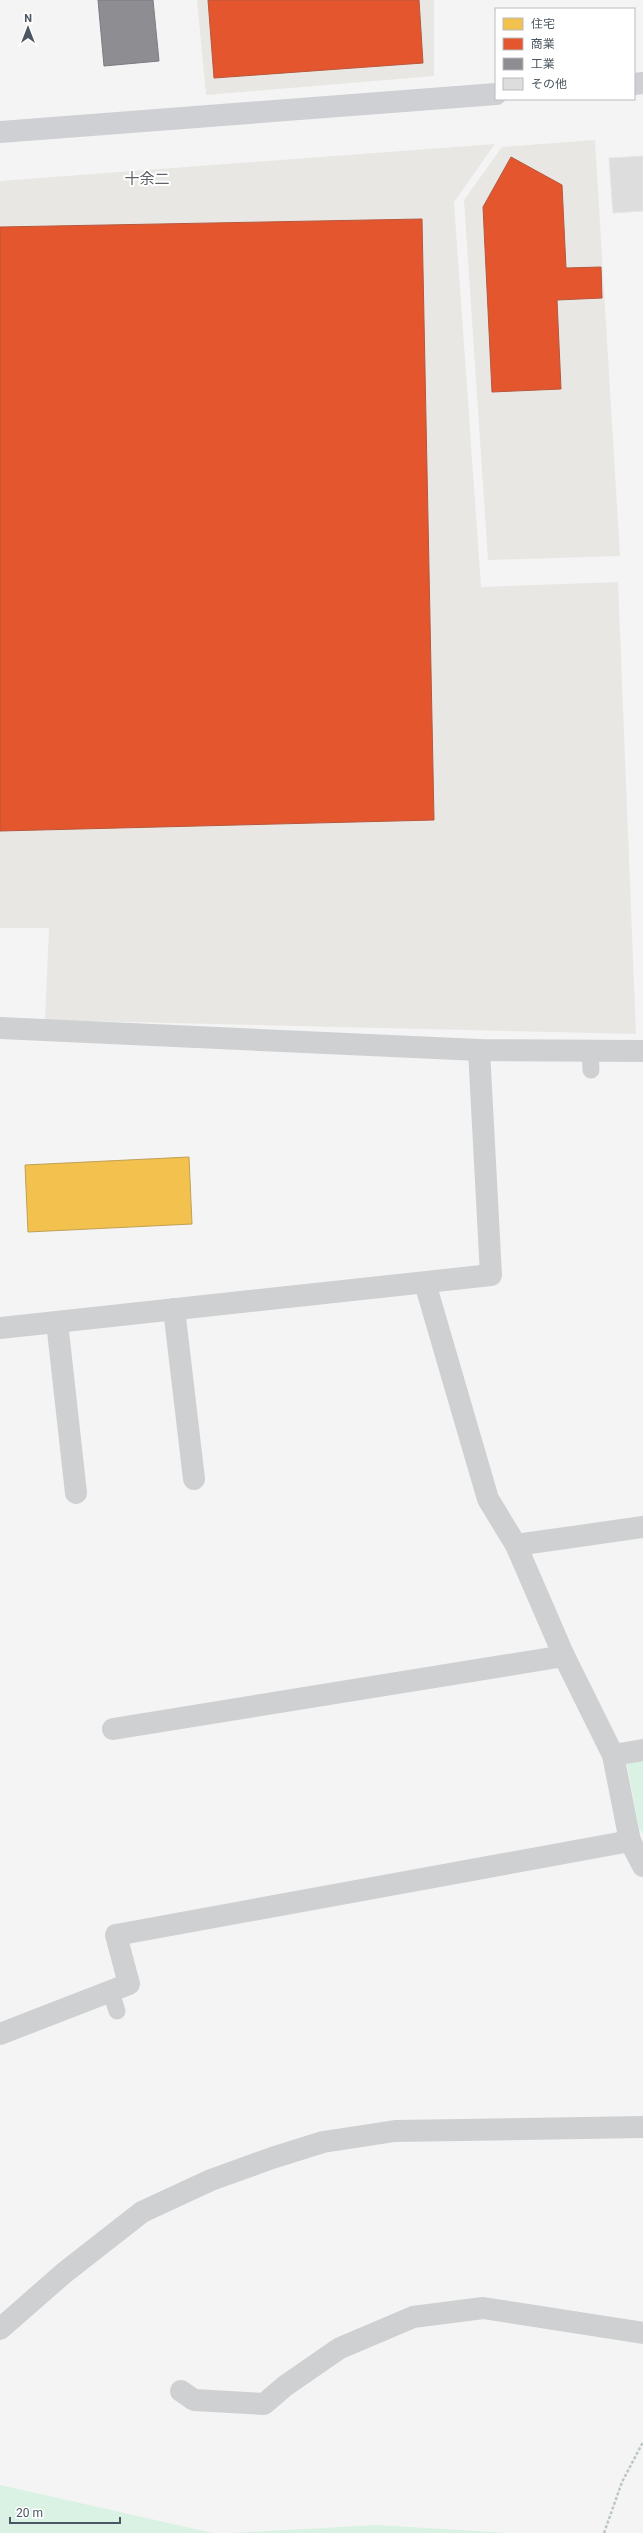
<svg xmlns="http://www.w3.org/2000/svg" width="643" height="2533" font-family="Roboto,'Noto Sans JP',sans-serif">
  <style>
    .commercial { fill: #e8e7e3 }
    .green { fill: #d9f2e3 }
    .homes { fill: #f2c14e; stroke: #c0a154 }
    .shops { fill: #e4572e; stroke: #b6573d }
    .industry { fill: #8d8d92; stroke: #797c83 }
    .building { fill: #ddddde; stroke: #e5e6e7 }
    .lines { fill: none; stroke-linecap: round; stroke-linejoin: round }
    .path { stroke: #bcc7c4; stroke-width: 2.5; stroke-dasharray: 3 2; stroke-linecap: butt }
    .lane { stroke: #ced0d2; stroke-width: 17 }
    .street { stroke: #ced0d2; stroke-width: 22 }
    .secondary { stroke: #ced0d4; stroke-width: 22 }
    .labels { text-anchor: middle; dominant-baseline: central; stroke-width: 4; stroke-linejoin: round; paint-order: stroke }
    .neighbourhood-label { font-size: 15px; fill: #5f6368; stroke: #fff }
  </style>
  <rect width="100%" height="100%" fill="#f4f4f4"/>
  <!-- commercial -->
  <g class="commercial">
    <polygon points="197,0 434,0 434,76 206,95"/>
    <polygon points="595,140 620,556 488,560 464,200 502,147"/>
    <polygon points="495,144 454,202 481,587 618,582 636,1034 45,1020 49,928 0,928 0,181"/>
  </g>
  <!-- green -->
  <g class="green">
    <polygon points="643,1761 643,1834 639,1828 627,1764"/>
    <polygon points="0,2485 213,2533 0,2533"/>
    <polygon points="376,2525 511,2533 230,2533"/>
  </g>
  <!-- homes -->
  <polygon class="homes" points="189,1157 192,1224 28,1232 25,1165"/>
  <!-- shops -->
  <g class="shops">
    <polygon points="208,0 419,0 423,63 214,78"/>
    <polygon points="511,157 562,185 566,268 601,267 602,298 557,300 561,389 492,392 483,207"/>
    <polygon points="422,219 434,820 0,831 0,227"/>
  </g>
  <!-- industry -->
  <polygon class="industry" points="98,0 153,0 159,61 104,66"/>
  <!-- building -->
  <polygon class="building" points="643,156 643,211 613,213 609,158"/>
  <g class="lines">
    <!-- path -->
    <polyline class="path" points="604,2533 622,2482 643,2442"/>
    <!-- lane -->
    <g class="lane">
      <polyline points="590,1051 591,1070"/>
      <polyline points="111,1992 117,2011"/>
    </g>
    <!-- street -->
    <g class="street">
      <polyline points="0,1028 479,1050 643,1051"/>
      <polyline points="425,1283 488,1499 516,1545 564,1656 613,1755 630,1841 643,1866"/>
      <polyline points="174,1309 194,1479"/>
      <polyline points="57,1322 76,1493"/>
      <polyline points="0,1328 491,1275 479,1050"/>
      <polyline points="516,1545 643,1527"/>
      <polyline points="113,1729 564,1656"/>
      <polyline points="613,1755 643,1750"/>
      <polyline points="0,2034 129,1984 116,1935 630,1841"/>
      <polyline points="0,2329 64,2273 142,2212 211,2180 272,2158 323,2142 395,2131 643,2127"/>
      <polyline points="181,2391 194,2400 264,2404 285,2386 340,2348 413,2317 483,2308 643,2333"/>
    </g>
    <!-- secondary -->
    <g class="secondary">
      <polyline points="634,84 643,83"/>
      <polyline points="0,132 496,94"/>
    </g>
  </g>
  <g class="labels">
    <!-- neighbourhood labels -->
    <g class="neighbourhood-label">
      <text x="147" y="179">十余二</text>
    </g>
  </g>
  <!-- legend -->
  <rect x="495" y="8" width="140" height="92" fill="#ffffff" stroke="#b7bbc0"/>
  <rect x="503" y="18" width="20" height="12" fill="#f2c14e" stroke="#b7bbc0"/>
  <text x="531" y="28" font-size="12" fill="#4a5661">住宅</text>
  <rect x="503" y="38" width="20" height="12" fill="#e4572e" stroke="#b7bbc0"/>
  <text x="531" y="48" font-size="12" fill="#4a5661">商業</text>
  <rect x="503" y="58" width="20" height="12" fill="#8d8d92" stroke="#b7bbc0"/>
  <text x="531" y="68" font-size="12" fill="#4a5661">工業</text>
  <rect x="503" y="78" width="20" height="12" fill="#ddddde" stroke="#b7bbc0"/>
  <text x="531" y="88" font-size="12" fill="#4a5661">その他</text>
  <!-- north arrow -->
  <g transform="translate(28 28)" stroke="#ffffff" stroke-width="3" paint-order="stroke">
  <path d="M0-3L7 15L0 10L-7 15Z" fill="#4a5661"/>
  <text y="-6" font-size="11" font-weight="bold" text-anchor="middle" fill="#4a5661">N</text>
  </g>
  <!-- scale -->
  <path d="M10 2517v6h110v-6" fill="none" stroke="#4a5661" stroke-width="2"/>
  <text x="16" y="2517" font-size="12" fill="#4a5661" stroke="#ffffff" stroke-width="3" paint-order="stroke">20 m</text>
</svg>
